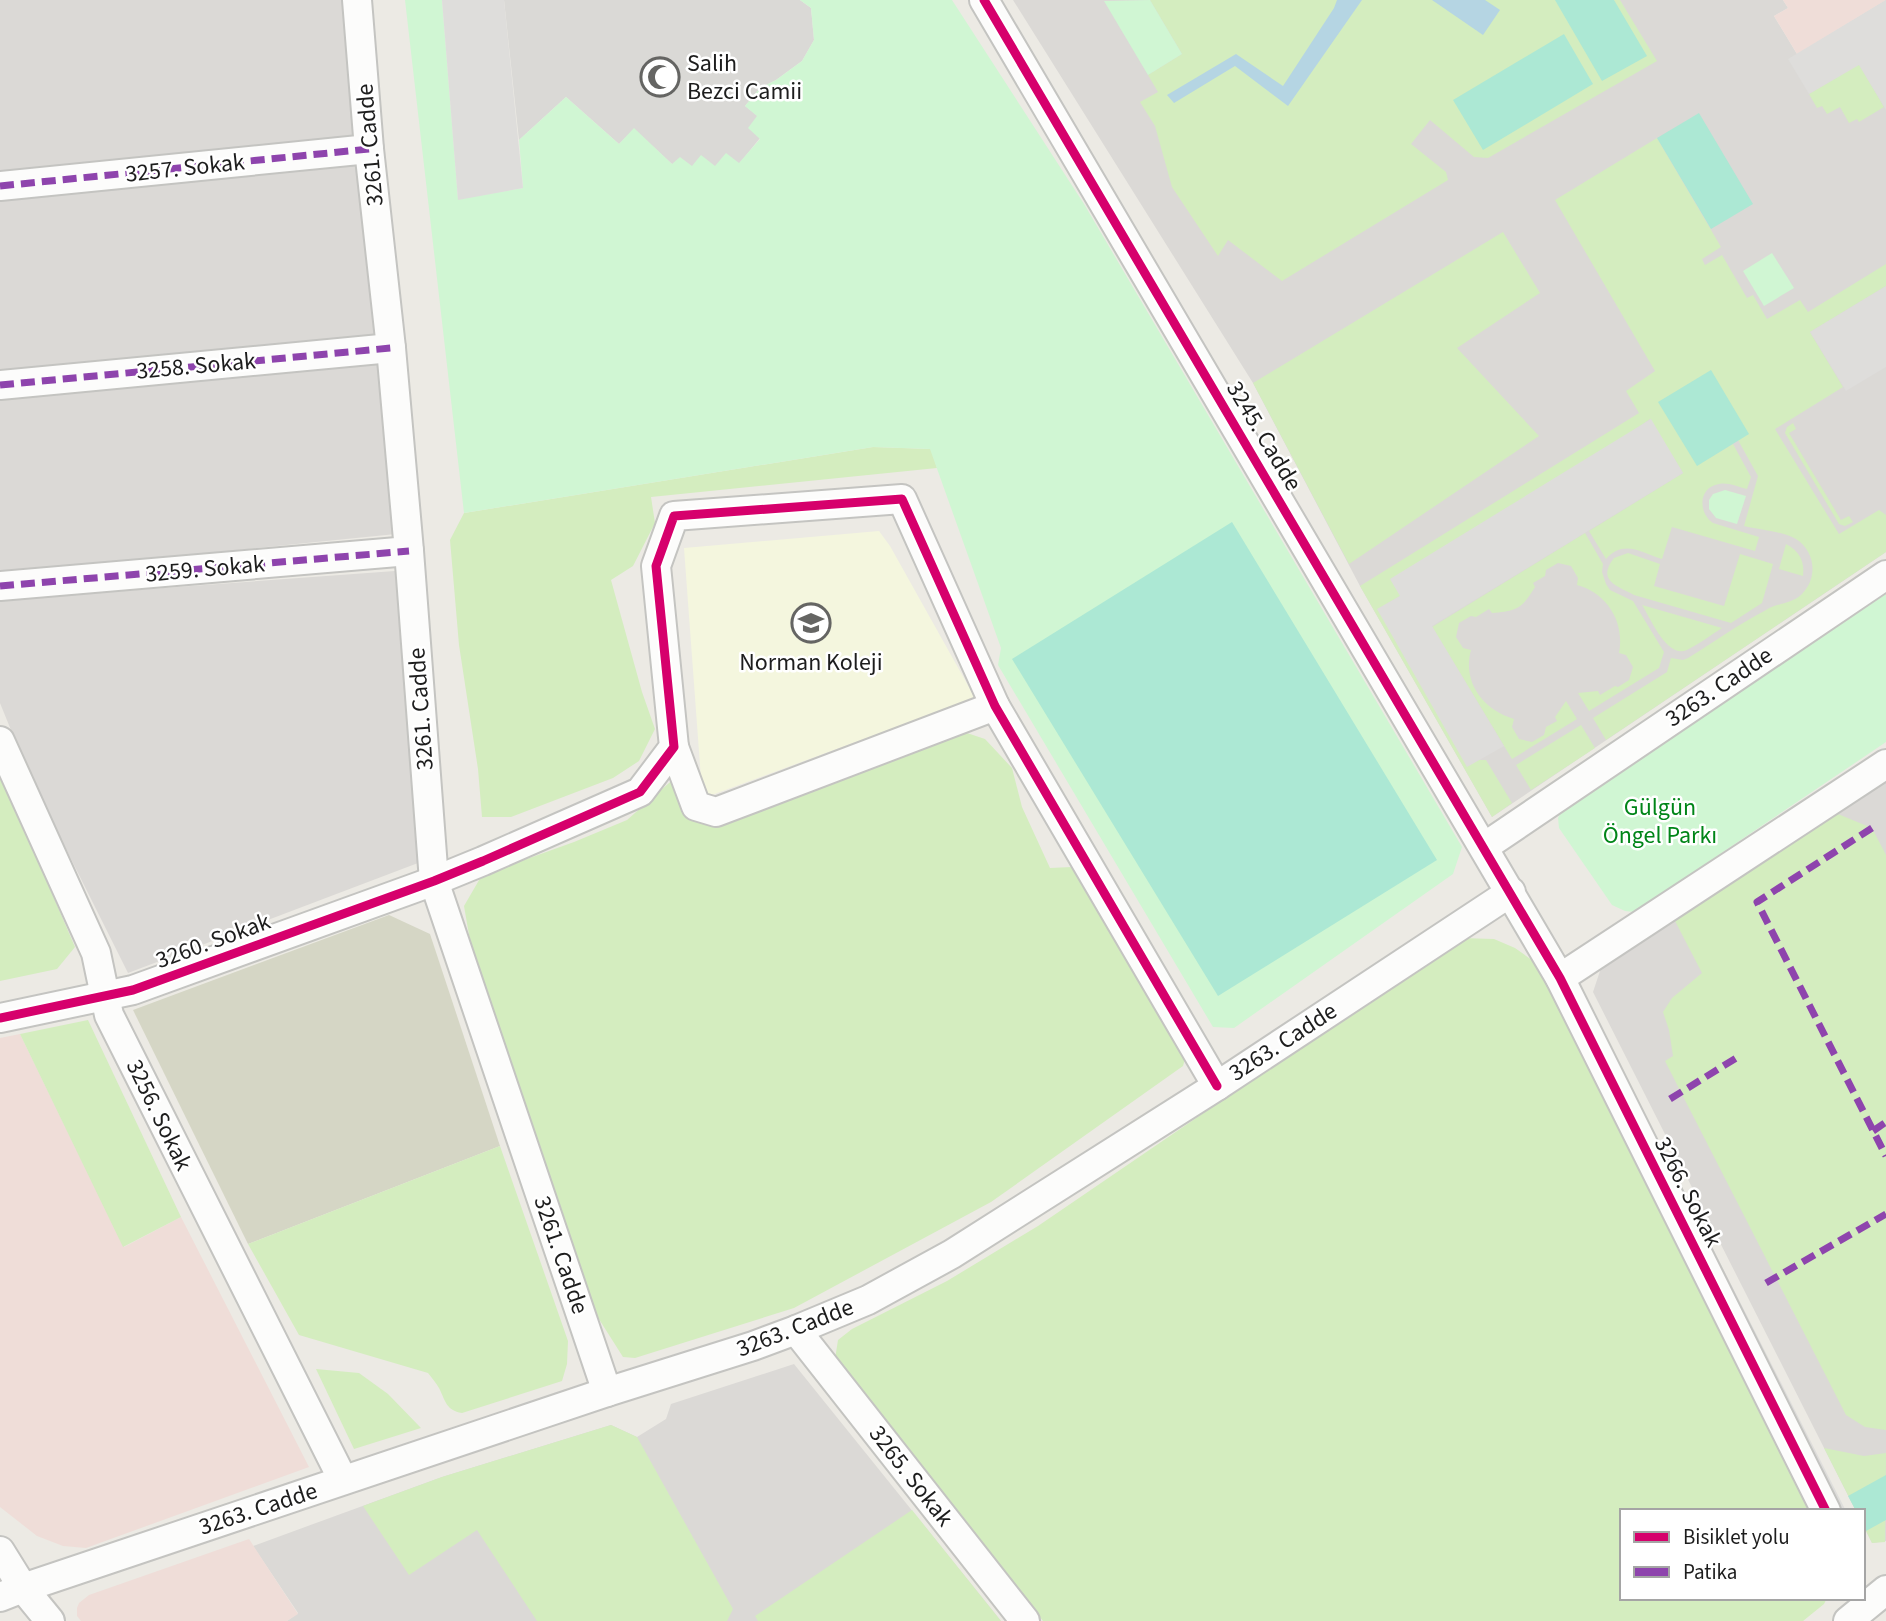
<svg xmlns="http://www.w3.org/2000/svg" width="1886" height="1621" font-family="'Source Sans 3',sans-serif">
  <style>
    .residential { fill: #dbd9d6 }
    .commercial { fill: #efddd8 }
    .education { fill: #f4f6de }
    .religious { fill: #dad9d6 }
    .construction { fill: #d5d6c5 }
    .grass { fill: #d4edbf }
    .park { fill: #d0f6d3 }
    .pitch { fill: #ace8d4 }
    .parking { fill: #dedddb }
    .water { fill: #b5d5e3 }
    .lines { fill: none; stroke-linecap: round; stroke-linejoin: round }
    .minor-casing { stroke: #c4c4c1; stroke-width: 32 }
    .minor { stroke: #fcfcfb; stroke-width: 28 }
    .quiet { stroke: #8e44ad; stroke-width: 7; stroke-dasharray: 14 7; stroke-linecap: butt }
    .cycleway-casing { stroke: #fff; stroke-width: 13 }
    .cycleway { stroke: #d6006c; stroke-width: 9 }
    .labels { text-anchor: middle; dominant-baseline: central; stroke-width: 5; stroke-linejoin: round; paint-order: stroke }
    .poi-label { font-size: 24px; fill: #1d1d1d; stroke: #fff; text-anchor: start }
    .street-label { font-size: 24px; fill: #1d1d1d; stroke: #fff }
    .park-label { font-size: 24px; fill: #008518; stroke: #fff }
  </style>
  <rect width="100%" height="100%" fill="#eceae4"/>
  <!-- residential -->
  <g class="residential">
    <polygon points="0,0 347,0 396,534 0,574"/>
    <polygon points="1013,0 1783,0 1788,8 1774,16 1797,54 1886,0 1886,552 1492,817 1360,586 1253,383"/>
    <polygon points="395,571 418,863 128,973 30,777 0,703 0,600"/>
    <polygon points="1886,776 1886,1541 1872,1543 1863,1525 1863,1511 1856,1511 1593,992 1601,968"/>
    <polygon points="794,1364 1001,1621 287,1621 298,1613 253,1546 442,1477 611,1425 637,1437 666,1419 671,1404"/>
  </g>
  <!-- commercial -->
  <g class="commercial">
    <polygon points="1783,0 1886,0 1797,54 1774,16 1788,8"/>
    <polygon points="20,1034 124,1247 181,1217 309,1467 86,1548 63,1546 37,1536 0,1507 0,1038"/>
    <polygon points="249,1539 298,1614 287,1621 81,1621 77,1616 77,1608 79,1603 89,1595"/>
  </g>
  <!-- education -->
  <polygon class="education" points="879,531 890,546 975,698 709,796 702,792 684,548"/>
  <!-- religious -->
  <polygon class="religious" points="504,0 800,0 811,8 814,40 802,61 776,80 760,88 745,106 758,116 760,138 739,164 715,167 692,167 672,164 634,129 619,144 566,97 519,140"/>
  <!-- construction -->
  <polygon class="construction" points="389,915 430,934 500,1146 248,1244 133,1010"/>
  <!-- grass -->
  <g class="grass">
    <polygon points="1150,0 1620,0 1657,61 1488,158 1474,157 1430,120 1411,144 1446,172 1448,180 1282,281 1228,240 1218,256 1172,187 1155,126 1140,102 1158,92 1148,75 1182,54"/>
    <polygon points="1859,64 1884,107 1859,122 1857,119 1849,123 1840,107 1827,114 1822,106 1817,108 1809,94"/>
    <path d="M1657,138L1721,247L1702,259L1705,265L1722,255L1747,298L1753,295L1767,319L1800,300L1808,312L1886,264V286L1810,332L1843,387L1775,429L1839,534L1879,510L1886,515V552L1606,740L1593,718L1667,672L1671,658L1683,660L1688,658C1714,642 1739,624 1766,610C1777,603 1791,604 1801,595C1818,579 1816,552 1796,539C1783,531 1759,530 1744,526L1758,476L1738,440L1749,433L1697,465L1733,444L1751,477L1747,489C1738,487 1728,482 1719,484C1698,487 1698,513 1713,523L1759,537L1755,551L1672,527L1662,559C1641,553 1624,539 1606,559L1589,531L1683,473L1650,419L1400,596L1378,609L1479,760H1486L1512,803L1492,817L1360,586L1639,413L1626,391L1655,371L1555,200Z"/>
    <polygon points="1503,232 1540,293 1457,348 1539,436 1349,564 1253,383"/>
    <polygon points="1793,423 1796,429 1789,433 1841,520 1849,516 1853,522 1845,526 1839,524 1785,433 1787,427"/>
    <polygon points="873,447 931,449 937,468 651,497 655,523 633,566 611,580 642,692 655,729 639,761 613,778 511,817 482,817 478,769 459,645 450,540 464,513"/>
    <path d="M1585,533L1603,564L1602,572L1606,584L1610,590L1633,601L1664,652L1659,668L1589,711L1578,693L1598,691L1600,695L1615,686L1618,687L1629,680L1633,667L1626,655L1619,653C1625,622 1607,593 1577,585L1578,578L1571,566L1558,563L1546,570L1545,576L1533,583L1535,587C1522,608 1518,611 1492,613L1489,609L1476,617L1471,616L1459,623L1456,637L1463,648L1471,650C1462,682 1483,710 1514,719L1512,727L1519,739L1532,742L1544,735L1546,727L1557,721L1555,717L1566,701L1577,719L1512,759L1432,627Z"/>
    <path d="M1786,544C1799,551 1805,561 1803,576L1779,569Z"/>
    <path d="M1628,553L1660,564L1654,586L1724,606L1740,554L1773,564L1762,603L1731,623L1634,595C1618,586 1596,581 1614,558Z"/>
    <path d="M1642,605L1722,628C1711,635 1699,644 1687,650C1667,659 1651,619 1642,605Z"/>
    <polygon points="1581,725 1595,748 1531,790 1516,765"/>
    <polygon points="955,729 985,739 1012,768 1022,807 1050,868 1072,867 1187,1052 1183,1066 991,1202 794,1308 635,1358 623,1357 597,1316 477,981 464,906 482,875 574,842 627,820 677,776 684,810"/>
    <polygon points="0,772 75,947 57,969 0,981"/>
    <polygon points="1833,812 1872,828 1886,855 1886,1430 1865,1427 1846,1415 1665,1061 1673,1056 1669,1030 1663,1012 1672,998 1702,973 1674,919"/>
    <polygon points="1460,938 1494,939 1515,948 1536,963 1561,1005 1677,1244 1814,1511 1622,1511 1622,1598 1827,1598 1824,1604 1803,1621 1043,1621 835,1359 838,1340 852,1329 947,1281 1038,1226"/>
    <polygon points="88,1020 181,1217 123,1247 20,1034"/>
    <path d="M500,1146L568,1341L567,1364L562,1381L462,1413C446,1410 446,1402 439,1388C436,1383 432,1378 428,1373L299,1335L248,1244Z"/>
    <polygon points="316,1369 359,1373 388,1394 421,1428 354,1449"/>
    <polygon points="611,1425 637,1437 733,1609 727,1621 537,1621 477,1530 409,1575 363,1506 442,1477"/>
    <polygon points="1824,1448 1864,1456 1886,1453 1885,1542 1872,1543 1863,1525 1863,1511 1856,1511"/>
    <polygon points="912,1510 1001,1621 758,1621 755,1616"/>
  </g>
  <!-- park -->
  <g class="park">
    <polygon points="405,0 442,0 458,199 523,188 519,140 566,97 619,144 634,128 672,164 680,157 692,166 701,155 715,166 726,153 739,163 760,139 748,128 757,116 745,106 760,88 776,80 802,61 814,40 811,8 800,0 952,0 1084,204 1462,847 1453,874 1234,1028 1213,1027 998,665 1001,648 930,449 873,447 464,513"/>
    <polygon points="1150,0 1182,54 1148,75 1104,1"/>
    <polygon points="1772,253 1794,288 1764,306 1743,271"/>
    <polygon points="1725,490 1746,496 1737,524 1716,518 1709,509 1709,500 1713,494"/>
    <polygon points="1886,594 1886,742 1634,912 1625,911 1612,905 1559,828 1558,818 1561,812"/>
  </g>
  <!-- pitch -->
  <g class="pitch">
    <polygon points="1555,0 1614,0 1647,56 1602,81"/>
    <polygon points="1564,34 1593,84 1483,150 1453,100"/>
    <polygon points="1699,113 1753,204 1711,229 1657,138"/>
    <polygon points="1711,370 1749,434 1697,466 1658,402"/>
    <polygon points="1232,522 1437,860 1218,996 1012,659"/>
    <polygon points="1886,1475 1886,1520 1866,1531 1863,1525 1863,1511 1856,1511 1848,1496"/>
  </g>
  <!-- parking -->
  <g class="parking">
    <polygon points="442,0 504,0 523,188 458,200"/>
    <polygon points="1886,0 1886,110 1859,65 1809,94 1788,59"/>
    <polygon points="1886,286 1886,367 1846,391 1810,332"/>
    <polygon points="1651,419 1683,473 1432,626 1504,746 1467,767 1377,609 1400,596 1390,579"/>
    <polygon points="1584,994 1846,1511 1836,1511 1576,999"/>
  </g>
  <!-- water -->
  <g class="water">
    <polygon points="1337,0 1362,0 1288,106 1235,66 1174,103 1167,95 1236,54 1283,86 1334,8"/>
    <polygon points="1432,0 1485,0 1500,10 1483,35"/>
  </g>
  <g class="lines">
    <!-- minor casing -->
    <g class="minor-casing">
      <g id="minor">
        <polyline points="357,0 369,149 391,348 409,551 434,881 607,1392"/>
        <polyline points="984,0 1560,978 1826,1511"/>
        <polyline points="0,186 369,149"/>
        <polyline points="0,385 391,348"/>
        <polyline points="0,586 409,551"/>
        <polyline points="0,741 96,953 109,1015 343,1480"/>
        <polyline points="674,747 696,806 716,812 995,706"/>
        <polyline points="1484,847 1886,575"/>
        <polyline points="1560,978 1886,764"/>
        <polyline points="0,1018 133,990 434,881 483,861 640,792 674,747 656,566 674,516 902,499 995,706 1217,1086"/>
        <polyline points="796,1330 1025,1621"/>
        <polyline points="0,1551 23,1588 50,1621"/>
        <polyline points="0,1597 23,1588 607,1392 753,1346 796,1330 868,1300 952,1254 1217,1086 1511,892"/>
        <polyline points="1848,1621 1886,1590"/>
      </g>
    </g>
    <!-- minor -->
    <use href="#minor" class="minor"/>
    <!-- quiet -->
    <g class="quiet">
      <polyline points="0,186 369,149"/>
      <polyline points="0,385 391,348"/>
      <polyline points="0,586 409,551"/>
      <polyline points="1872,828 1757,902 1886,1156"/>
      <polyline points="1670,1099 1741,1055"/>
      <polyline points="1873,1131 1886,1122"/>
      <polyline points="1766,1283 1886,1214"/>
    </g>
    <!-- cycleway casing -->
    <g class="cycleway-casing">
      <g id="cycleway">
        <polyline points="984,0 1560,978 1826,1511"/>
        <polyline points="0,1018 133,990 434,881 483,861 640,792 674,747 656,566 674,516 902,499 995,706 1217,1086"/>
      </g>
    </g>
    <!-- cycleway -->
    <use href="#cycleway" class="cycleway"/>
  </g>
  <!-- icons -->
  <defs>
    <g id="mosque-ring" transform="scale(2.0125)"><circle r="9.5" fill="#fff" stroke="#656563" stroke-width="1.5"/><path d="M3.5-4.9A6 6 0 1 0 3.5 4.9A5 5 0 1 1 3.5-4.9Z" fill="#656563"/></g>
    <g id="school-ring" transform="scale(2.0125)"><circle r="9.5" fill="#fff" stroke="#656563" stroke-width="1.5"/><path d="M0-5L7-2L0 1L-7-2ZM-4 1L0 2.5L4 1V4Q0 6-4 4Z" fill="#656563"/></g>
  </defs>
  <g fill-rule="evenodd">
    <use href="#mosque-ring" x="660" y="77"/>
    <use href="#school-ring" x="811" y="623"/>
  </g>
  <g class="labels">
    <!-- poi labels -->
    <g class="poi-label">
      <text x="687" y="63">Salih<tspan x="687" dy="28">Bezci Camii</tspan></text>
      <text x="811" y="662" text-anchor="middle">Norman Koleji</text>
    </g>
    <!-- street labels -->
    <g class="street-label">
      <text transform="translate(370 145) rotate(-95)">3261. Cadde</text>
      <text transform="translate(185 168) rotate(-6)">3257. Sokak</text>
      <text transform="translate(196 366) rotate(-5)">3258. Sokak</text>
      <text transform="translate(1264 436) rotate(59)">3245. Cadde</text>
      <text transform="translate(205 569) rotate(-5)">3259. Sokak</text>
      <text transform="translate(1719 687) rotate(-34)">3263. Cadde</text>
      <text transform="translate(421 709) rotate(-94)">3261. Cadde</text>
      <text transform="translate(213 941) rotate(-20)">3260. Sokak</text>
      <text transform="translate(1283 1042) rotate(-33)">3263. Cadde</text>
      <text transform="translate(159 1115) rotate(64)">3256. Sokak</text>
      <text transform="translate(1688 1192) rotate(63)">3266. Sokak</text>
      <text transform="translate(561 1255) rotate(71)">3261. Cadde</text>
      <text transform="translate(795 1328) rotate(-21)">3263. Cadde</text>
      <text transform="translate(911 1476) rotate(52)">3265. Sokak</text>
      <text transform="translate(258 1509) rotate(-18)">3263. Cadde</text>
    </g>
    <!-- park labels -->
    <g class="park-label">
      <text x="1660" y="807">Gülgün<tspan x="1660" dy="28">Öngel Parkı</tspan></text>
    </g>
  </g>
  <!-- legend -->
  <rect x="1620" y="1509" width="245" height="91" fill="#ffffff" stroke="#a5a5a5" stroke-width="2"/>
  <rect x="1634" y="1532" width="35" height="10" fill="#d6006c" stroke="#a5a5a5" stroke-width="2"/>
  <text x="1683" y="1544" font-size="21" fill="#1d1d1d">Bisiklet yolu</text>
  <rect x="1634" y="1567" width="35" height="10" fill="#8e44ad" stroke="#a5a5a5" stroke-width="2"/>
  <text x="1683" y="1579" font-size="21" fill="#1d1d1d">Patika</text>
</svg>
